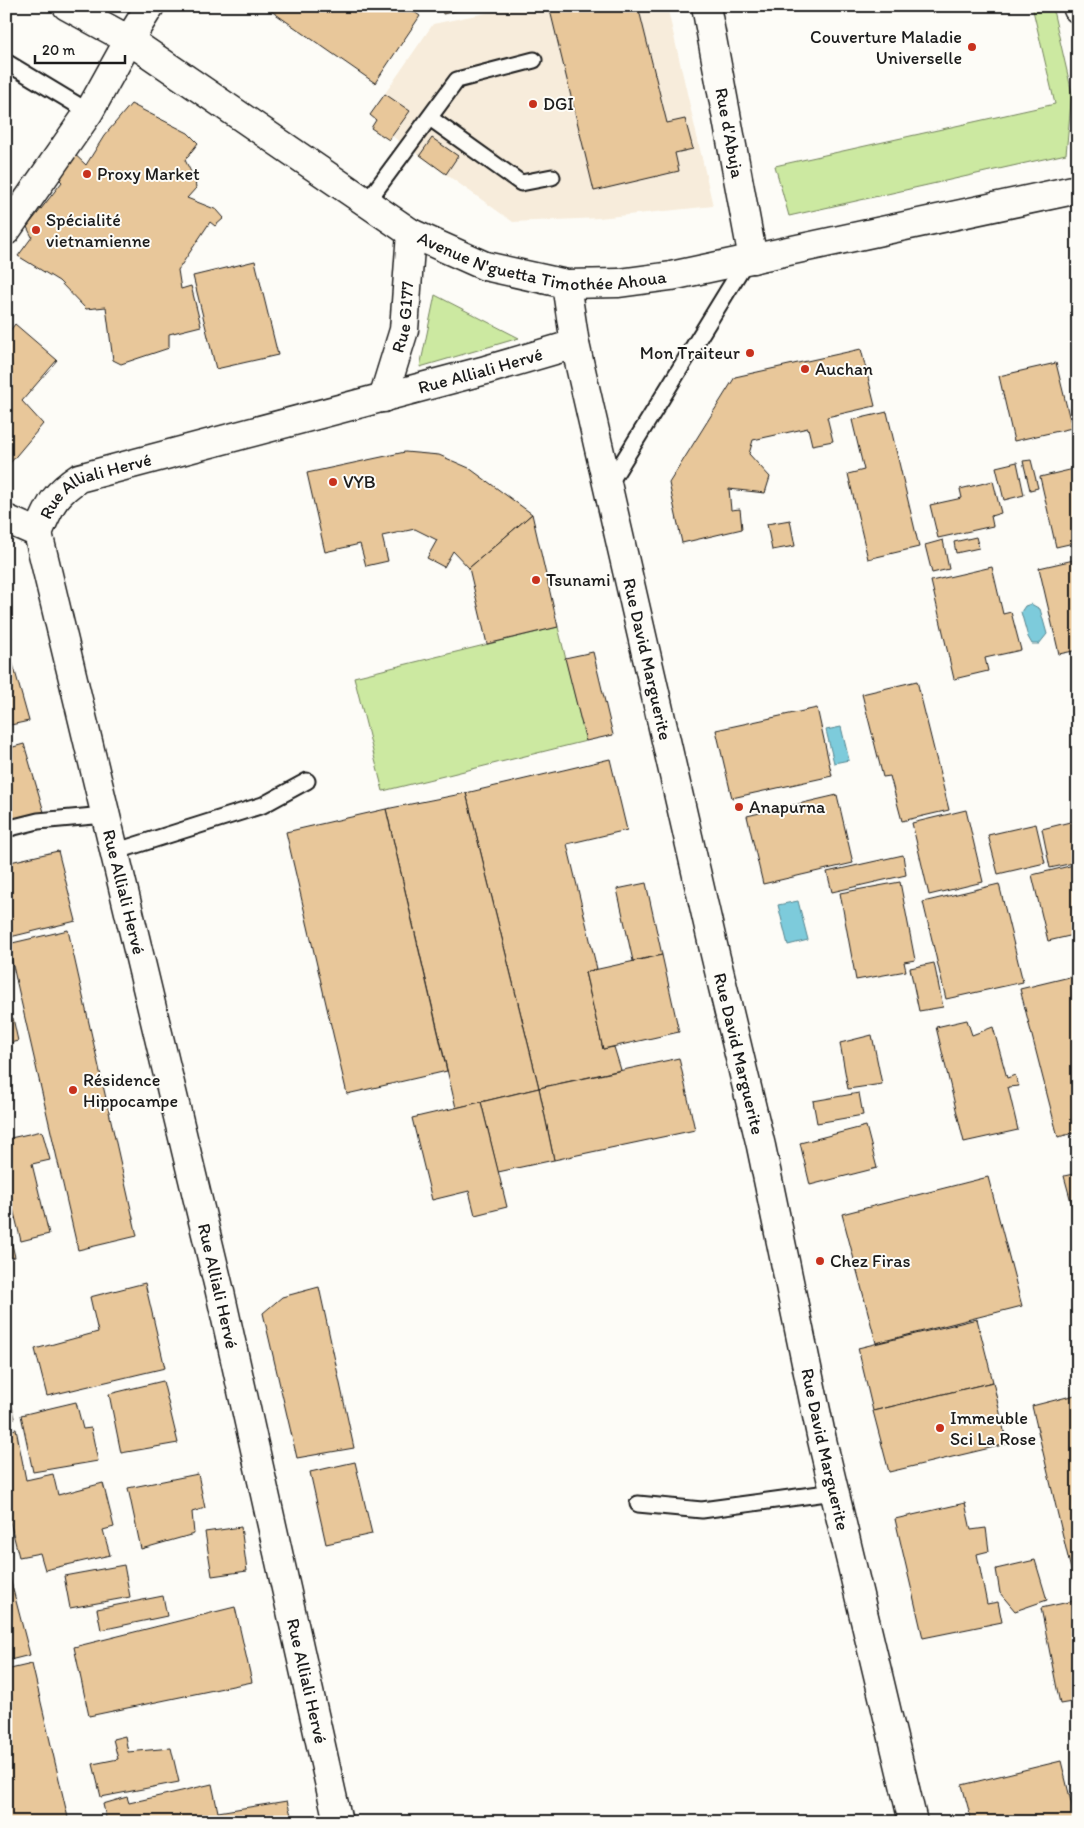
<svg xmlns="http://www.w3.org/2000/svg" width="1084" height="1828" font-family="Itim,sans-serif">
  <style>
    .built { fill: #f7ecdb }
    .green { fill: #cce9a1; stroke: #74825e }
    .water { fill: #7dcbdb; stroke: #56858f }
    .building { fill: #e8c79a; stroke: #1c1c1c }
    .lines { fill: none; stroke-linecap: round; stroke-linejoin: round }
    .lane-casing { stroke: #1c1c1c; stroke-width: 19 }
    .street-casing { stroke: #1c1c1c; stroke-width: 31 }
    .secondary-casing { stroke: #1c1c1c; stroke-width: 31 }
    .lane { stroke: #fdfcf7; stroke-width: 15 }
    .street { stroke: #fdfcf7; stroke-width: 28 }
    .secondary { stroke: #fdfcf7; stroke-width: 28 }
    .poi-dot { fill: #c8321e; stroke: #fdfcf7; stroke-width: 2 }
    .labels { text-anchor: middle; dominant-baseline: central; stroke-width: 4; stroke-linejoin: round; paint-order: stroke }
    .poi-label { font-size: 18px; fill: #1c1c1c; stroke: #fdfcf7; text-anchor: start }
    .street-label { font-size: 18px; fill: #1c1c1c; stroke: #fdfcf7 }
  </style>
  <rect width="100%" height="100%" fill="#fdfcf7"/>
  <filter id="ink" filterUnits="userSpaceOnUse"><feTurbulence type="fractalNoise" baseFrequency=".02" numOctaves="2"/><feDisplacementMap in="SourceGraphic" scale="10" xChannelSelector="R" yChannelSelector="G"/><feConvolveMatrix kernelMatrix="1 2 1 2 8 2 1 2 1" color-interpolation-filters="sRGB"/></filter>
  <g filter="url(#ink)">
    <!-- built -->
    <polygon class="built" points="519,6 667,6 713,206 599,218 513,222 392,136 389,140 371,128 376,120 370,115 433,24"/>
    <!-- green -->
    <g class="green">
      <polygon points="1032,6 1052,6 1072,93 1066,154 789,216 775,166 1055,104"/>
      <polygon points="435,295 519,338 420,367"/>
      <polygon points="558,627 586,741 383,791 354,677"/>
    </g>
    <!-- water -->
    <g class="water">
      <polygon points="1031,604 1040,609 1047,634 1039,644 1032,644 1028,637 1021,612 1025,606"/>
      <polygon points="841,727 849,760 834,763 826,730"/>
      <polygon points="798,901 808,940 788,945 778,905"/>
    </g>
    <!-- building -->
    <g class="building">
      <polygon points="264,6 406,6 420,16 375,83"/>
      <polygon points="442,6 477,6 443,14"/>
      <polygon points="549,6 638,6 667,123 685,119 693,149 675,153 679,171 594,191"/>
      <polygon points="385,94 410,111 389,140 371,128 376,120 370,115"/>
      <polygon points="131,104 188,133 198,143 185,160 195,180 196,188 187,198 217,210 224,218 215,226 210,222 178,270 181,289 191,286 201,326 169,334 169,348 121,364 113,360 106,307 86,309 59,281 18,256 32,237 27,227 62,182 52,172 69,149 86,165 104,136"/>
      <polygon points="432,138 458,156 446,174 420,155"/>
      <polygon points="255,261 278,355 216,369 193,276"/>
      <polygon points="15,324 57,360 22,401 43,424 6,468 6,336"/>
      <polygon points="861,349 875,406 827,417 833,441 812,445 808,428 753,440 749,454 770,477 765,493 729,489 731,510 740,509 742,529 682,543 669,483 735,377"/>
      <polygon points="1056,363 1072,428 1014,441 999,376"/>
      <polygon points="887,412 919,547 868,559 848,474 864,470 852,420"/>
      <polygon points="405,452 439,455 469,468 532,514 469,568 453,551 444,567 427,558 437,540 415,529 382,536 388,561 366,566 360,544 325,552 307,473"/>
      <polygon points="1031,460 1038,488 1030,490 1023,461"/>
      <polygon points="1017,462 1024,495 1004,500 996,467"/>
      <polygon points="1078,468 1078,542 1056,547 1040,477"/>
      <polygon points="993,481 1001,513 991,516 993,526 938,538 930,505 962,498 960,489"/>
      <polygon points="532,514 558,627 487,644 469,568"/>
      <polygon points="790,520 795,546 772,550 767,524"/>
      <polygon points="976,537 979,548 956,553 954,542"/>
      <polygon points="943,540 949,569 932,573 925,545"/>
      <polygon points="1078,559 1078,650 1059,654 1039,568"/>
      <polygon points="992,567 1003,614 1011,612 1021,650 985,658 988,671 954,679 931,581"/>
      <polygon points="6,619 12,638 6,639"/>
      <polygon points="9,650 29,721 6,726 6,651"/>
      <polygon points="593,652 613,735 586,741 565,658"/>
      <polygon points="917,681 949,810 902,821 890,776 883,777 862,694"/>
      <polygon points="817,708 832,776 732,798 716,730"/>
      <polygon points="24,744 44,812 6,820 6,749"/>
      <polygon points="610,759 627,830 567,844 597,969 585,972 603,1049 614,1047 621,1070 539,1088 466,793"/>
      <polygon points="466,793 539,1088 456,1108 386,809"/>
      <polygon points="837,795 853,863 763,884 747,816"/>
      <polygon points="386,809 447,1071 347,1094 286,832"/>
      <polygon points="966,810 983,882 929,895 912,823"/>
      <polygon points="1078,820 1078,862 1050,868 1042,829"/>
      <polygon points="1036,824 1045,863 998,874 988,835"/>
      <polygon points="58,851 76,921 6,938 6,863"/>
      <polygon points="903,855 906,875 832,892 827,872"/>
      <polygon points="1078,864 1078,934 1048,941 1032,875"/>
      <polygon points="900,882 915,960 904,962 906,971 856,980 840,893"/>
      <polygon points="646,883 662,955 633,961 617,889"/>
      <polygon points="999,884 1023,982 946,999 923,902"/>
      <polygon points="68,930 137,1236 78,1250 8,944"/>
      <polygon points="662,955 679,1032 603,1049 585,972"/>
      <polygon points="934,963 943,1007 919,1011 910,968"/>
      <polygon points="1078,975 1078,1132 1058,1137 1020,989"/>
      <polygon points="13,1018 18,1041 6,1044 6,1019"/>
      <polygon points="967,1020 972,1035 993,1027 1007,1078 1015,1075 1019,1086 1008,1087 1018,1130 964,1142 936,1027"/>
      <polygon points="872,1035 882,1084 848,1089 840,1043"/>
      <polygon points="679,1058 695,1130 554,1160 539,1088"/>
      <polygon points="539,1088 554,1160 498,1172 481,1102"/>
      <polygon points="859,1093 863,1115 817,1123 813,1101"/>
      <polygon points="481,1102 507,1207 475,1215 469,1191 432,1200 412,1118"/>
      <polygon points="866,1126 877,1168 810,1185 800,1143"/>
      <polygon points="42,1131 50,1160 32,1164 49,1234 21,1241 6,1180 6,1139"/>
      <polygon points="1078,1173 1078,1227 1064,1176"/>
      <polygon points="988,1177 1022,1306 876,1343 842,1214"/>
      <polygon points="6,1220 15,1257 6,1259"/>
      <polygon points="145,1283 165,1368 47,1396 35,1349 98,1332 90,1297"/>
      <polygon points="319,1287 354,1448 297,1458 263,1313 282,1297"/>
      <polygon points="977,1319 993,1382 873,1411 858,1348"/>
      <polygon points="163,1381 178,1443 121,1453 109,1394"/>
      <polygon points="993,1382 1007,1444 889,1472 873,1411"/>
      <polygon points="6,1383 15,1418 6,1420"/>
      <polygon points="1075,1395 1078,1405 1077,1595 1032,1406"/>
      <polygon points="76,1402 83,1429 91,1428 98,1461 33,1472 21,1415"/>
      <polygon points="16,1429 26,1480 53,1474 58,1495 103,1483 114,1527 103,1530 110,1555 45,1570 40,1553 19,1557 6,1506 6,1431"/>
      <polygon points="355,1462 372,1534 326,1544 310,1472"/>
      <polygon points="198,1474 205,1508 192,1512 194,1534 141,1549 128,1488"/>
      <polygon points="965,1503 971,1530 986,1528 989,1551 977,1554 987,1604 998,1602 1002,1622 923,1638 895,1519"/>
      <polygon points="241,1527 247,1571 212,1576 205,1532"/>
      <polygon points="1035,1560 1047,1600 1015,1611 1000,1593 996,1569"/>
      <polygon points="124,1565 130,1597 70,1608 64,1576"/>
      <polygon points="10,1578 30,1655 6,1661 6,1579"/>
      <polygon points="163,1596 167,1616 101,1630 97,1609"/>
      <polygon points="1078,1600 1078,1701 1060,1704 1041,1608"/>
      <polygon points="235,1607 252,1682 89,1716 74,1647"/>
      <polygon points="32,1664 69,1822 6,1822 6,1670"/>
      <polygon points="125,1736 128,1752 171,1748 179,1782 101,1797 93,1764 118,1759 113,1739"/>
      <polygon points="1061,1761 1076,1822 972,1822 962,1785"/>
      <polygon points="212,1784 218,1812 287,1801 293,1822 107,1822 103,1804 127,1797 129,1803"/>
    </g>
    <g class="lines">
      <!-- lane casing -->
      <g class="lane-casing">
        <g id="lane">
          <polyline points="6,62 89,112"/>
          <polyline points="430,118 521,183 552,177"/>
          <polyline points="367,202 457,80 534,60"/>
          <polyline points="608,486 746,261"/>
          <polyline points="6,829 38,821 105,815"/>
          <polyline points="114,852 263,805 307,781"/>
          <polyline points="638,1504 702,1510 834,1492"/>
        </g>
      </g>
      <!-- street casing -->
      <g class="street-casing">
        <g id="street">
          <path id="s1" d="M706,6L753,259"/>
          <polyline points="1077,6 1078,9"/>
          <polyline points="6,231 89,112 129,40 150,6"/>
          <path id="s2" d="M566,284L575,344L715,954L761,1146L822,1440L913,1822"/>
          <path id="s3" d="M383,398L404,330L411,233"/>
          <polyline points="6,519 38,533"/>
          <path id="s4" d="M338,1822L220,1292L38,533C50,506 53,495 79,478L486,370L575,344"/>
        </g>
      </g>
      <!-- secondary casing -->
      <g class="secondary-casing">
        <g id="secondary">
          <path id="s5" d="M67,6L129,40L411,233L485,266L566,284L619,283L671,276L1078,189"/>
        </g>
      </g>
      <!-- lane -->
      <use href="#lane" class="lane"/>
      <!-- street -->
      <use href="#street" class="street"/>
      <!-- secondary -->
      <use href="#secondary" class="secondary"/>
    </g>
  </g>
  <!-- markers -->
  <g class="poi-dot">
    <circle cx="972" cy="47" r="5"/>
    <circle cx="533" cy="104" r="5"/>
    <circle cx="87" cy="174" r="5"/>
    <circle cx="36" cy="230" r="5"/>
    <circle cx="750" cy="353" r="5"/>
    <circle cx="805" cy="369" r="5"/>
    <circle cx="333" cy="482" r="5"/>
    <circle cx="536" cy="580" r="5"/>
    <circle cx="739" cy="807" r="5"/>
    <circle cx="73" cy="1090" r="5"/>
    <circle cx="820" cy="1261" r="5"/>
    <circle cx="940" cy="1428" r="5"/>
  </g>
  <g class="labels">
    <!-- poi labels -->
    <g class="poi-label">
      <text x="962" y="37" text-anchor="end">Couverture Maladie<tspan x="962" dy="21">Universelle</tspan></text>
      <text x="543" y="104">DGI</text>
      <text x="97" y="174">Proxy Market</text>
      <text x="46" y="220">Spécialité<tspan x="46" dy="21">vietnamienne</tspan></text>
      <text x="740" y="353" text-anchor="end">Mon Traiteur</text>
      <text x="815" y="369">Auchan</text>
      <text x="343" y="482">VYB</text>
      <text x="546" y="580">Tsunami</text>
      <text x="749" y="807">Anapurna</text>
      <text x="83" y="1080">Résidence<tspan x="83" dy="21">Hippocampe</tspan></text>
      <text x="830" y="1261">Chez Firas</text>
      <text x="950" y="1418">Immeuble<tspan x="950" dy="21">Sci La Rose</tspan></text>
    </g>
    <!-- street labels -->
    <g class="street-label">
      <text stroke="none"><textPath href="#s1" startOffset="129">Rue d'Abuja</textPath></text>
      <text stroke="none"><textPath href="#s5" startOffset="549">Avenue N'guetta Timothée Ahoua</textPath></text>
      <text stroke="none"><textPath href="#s3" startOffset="84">Rue G177</textPath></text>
      <text stroke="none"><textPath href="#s4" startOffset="1809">Rue Alliali Hervé</textPath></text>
      <text stroke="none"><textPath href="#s4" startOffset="1404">Rue Alliali Hervé</textPath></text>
      <text stroke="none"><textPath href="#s2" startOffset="384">Rue David Marguerite</textPath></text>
      <text transform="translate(124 892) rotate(76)">Rue Alliali Hervé</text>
      <text stroke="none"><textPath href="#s2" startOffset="789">Rue David Marguerite</textPath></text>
      <text transform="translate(218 1286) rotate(77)">Rue Alliali Hervé</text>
      <text stroke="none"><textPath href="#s2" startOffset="1194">Rue David Marguerite</textPath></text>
      <text transform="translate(307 1681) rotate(77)">Rue Alliali Hervé</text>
    </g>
  </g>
  <!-- margin -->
  <rect width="1084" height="1828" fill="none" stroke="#fdfcf7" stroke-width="25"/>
  <rect x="12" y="12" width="1059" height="1803" fill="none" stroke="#1c1c1c" stroke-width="2" filter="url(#ink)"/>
  <!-- scale -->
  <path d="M35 55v8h90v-8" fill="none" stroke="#1c1c1c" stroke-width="2.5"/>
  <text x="42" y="55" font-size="15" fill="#1c1c1c" stroke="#fdfcf7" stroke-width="4" paint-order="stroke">20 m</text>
</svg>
